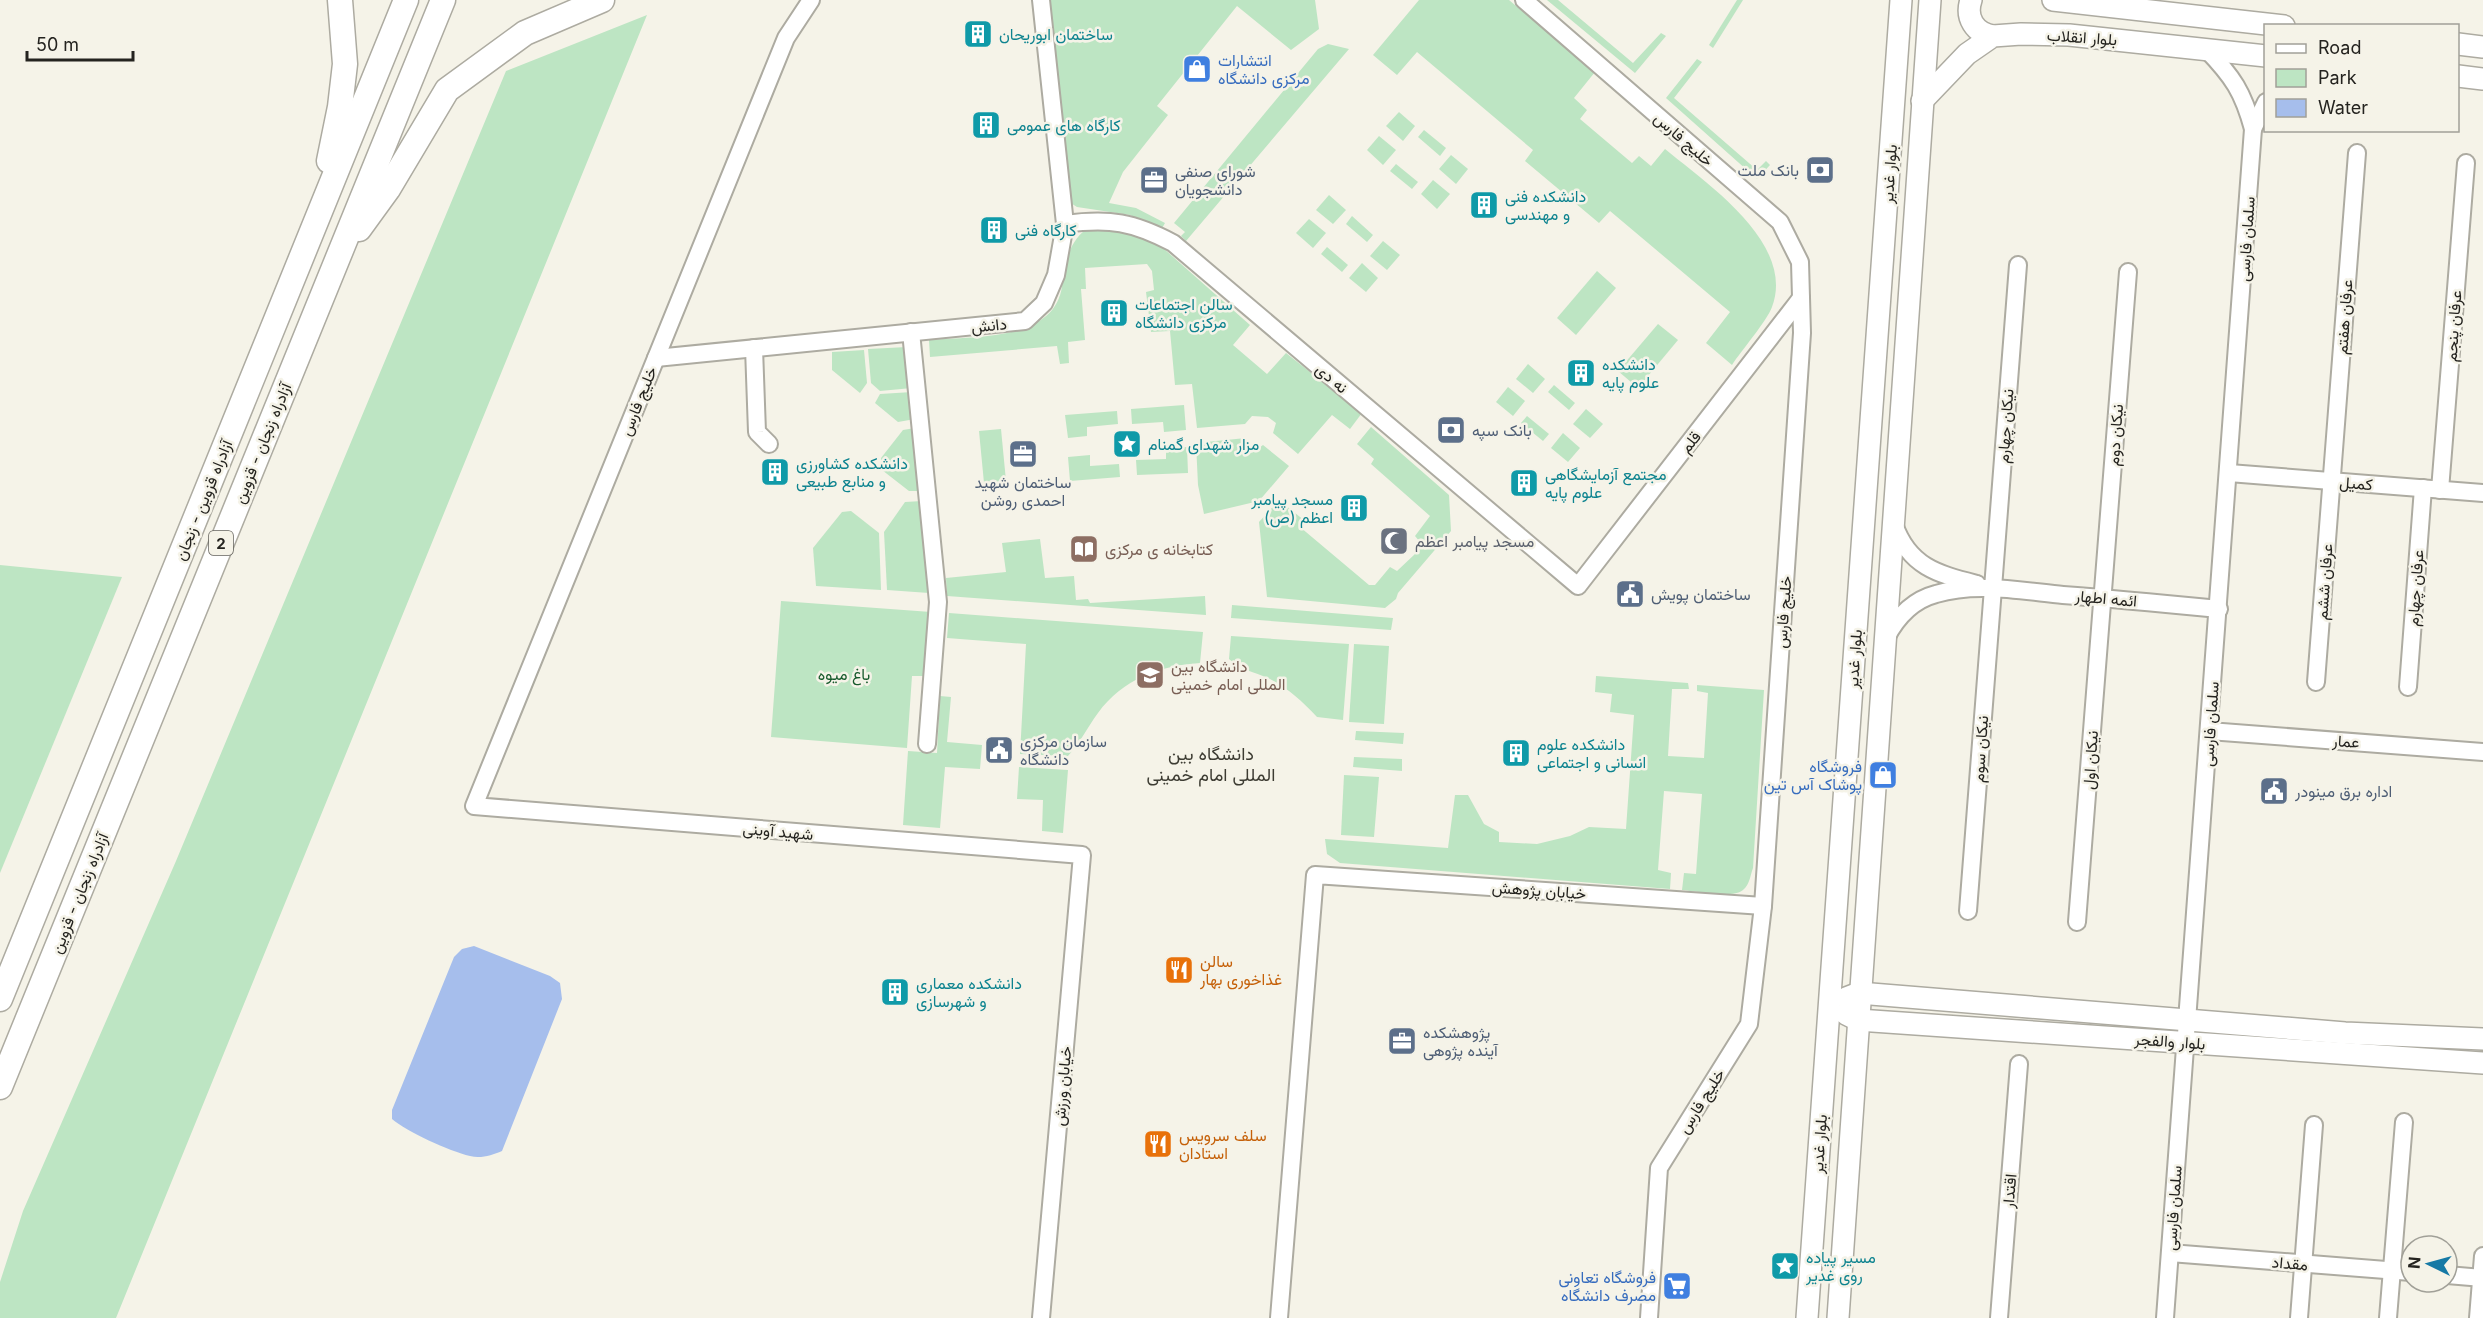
<svg xmlns="http://www.w3.org/2000/svg" width="2483" height="1318" font-family="Inter,Vazirmatn,sans-serif">
  <style>
    .green { fill: #bde5c3 }
    .water { fill: #a6beec }
    .lines { fill: none; stroke-linecap: round; stroke-linejoin: round }
    .minor-casing { stroke: #adaba1; stroke-width: 20 }
    .major-casing { stroke: #adaba1; stroke-width: 24 }
    .highway-casing { stroke: #adaba1; stroke-width: 27 }
    .minor { stroke: #fff; stroke-width: 16 }
    .major { stroke: #fff; stroke-width: 21 }
    .highway { stroke: #fff; stroke-width: 24 }
    .labels { text-anchor: middle; dominant-baseline: central; stroke-width: 5; stroke-linejoin: round; paint-order: stroke }
    .shield { fill: #f5f3e8; stroke: #63615b; stroke-width: 1.5 }
    .shield-label { font-size: 15px; font-weight: bold; fill: #24231f }
    .culture-label { font-size: 16px; fill: #0d838f; stroke: #f5f3e8; text-anchor: start }
    .street-label { font-size: 16px; fill: #24231f; stroke: #f5f3e8 }
    .shop-label { font-size: 16px; fill: #366cbe; stroke: #f5f3e8; text-anchor: end }
    .service-label { font-size: 16px; fill: #4e5e75; stroke: #f5f3e8; text-anchor: start }
    .worship-label { font-size: 16px; fill: #5b616d; stroke: #f5f3e8; text-anchor: start }
    .education-label { font-size: 16px; fill: #785e54; stroke: #f5f3e8; text-anchor: start }
    .park-label { font-size: 16px; fill: #175a2c; stroke: #f5f3e8 }
    .food-label { font-size: 16px; fill: #c56008; stroke: #f5f3e8; text-anchor: start }
    .neighbourhood-label { font-size: 18px; fill: #3d3c33; stroke: #f5f3e8 }
  </style>
  <rect width="100%" height="100%" fill="#f5f3e8"/>
  <!-- green -->
  <g class="green">
    <polygon points="1045,0 1315,0 1319,29 1291,50 1237,6 1157,106 1168,115 1123,172 1109,203 1136,208 1165,223 1161,230 1130,215 1077,207 1066,200"/>
    <path d="M1419,0H1509L1595,72L1574,98L1587,110L1580,119L1632,163L1639,156L1651,166L1665,149C1706,183 1796,243 1772,307C1767,321 1741,351 1732,365L1706,343L1730,312L1610,211L1599,223L1525,161L1533,150L1417,52L1397,75L1373,55Z"/>
    <polygon points="1547,0 1558,0 1633,63 1661,33 1666,36 1635,73"/>
    <polygon points="1737,0 1743,0 1713,48 1709,45"/>
    <polygon points="647,15 116,1318 0,1318 0,1282 23,1211 176,861 506,71"/>
    <polygon points="1328,44 1349,49 1186,241 1181,236 1185,232 1174,223 1318,49"/>
    <polygon points="1697,59 1702,62 1674,98 1757,170 1766,161 1770,165 1757,179 1666,98"/>
    <polygon points="1399,112 1415,126 1403,141 1386,126"/>
    <polygon points="1424,130 1446,148 1440,156 1418,137"/>
    <polygon points="1379,136 1396,150 1383,165 1367,150"/>
    <polygon points="1451,155 1468,169 1456,184 1439,169"/>
    <polygon points="1396,164 1418,182 1412,189 1390,171"/>
    <polygon points="1433,180 1450,194 1437,209 1421,194"/>
    <polygon points="1329,195 1346,210 1333,224 1316,210"/>
    <polygon points="1352,216 1373,235 1367,242 1346,224"/>
    <polygon points="1309,219 1326,233 1313,248 1296,233"/>
    <path d="M1117,228L1150,239L1163,248L1250,325L1233,345L1267,374L1286,353L1362,413L1350,429L1332,415L1298,454L1273,433L1276,423L1268,417L1252,416L1245,424L1197,428L1192,384L1175,385L1170,331L1151,332L1146,292L1154,290L1152,271L1147,264L1085,268L1086,289H1081L1085,340L1068,342L1069,363L1060,364L1057,346L930,357L929,340C972,336 1055,342 1062,286C1066,263 1067,245 1086,229Z"/>
    <polygon points="1383,241 1400,255 1387,270 1370,256"/>
    <polygon points="1327,247 1348,265 1342,272 1321,254"/>
    <polygon points="1362,263 1378,278 1366,292 1349,278"/>
    <polygon points="1597,271 1616,288 1576,335 1557,318"/>
    <polygon points="1658,324 1678,340 1638,388 1618,371"/>
    <polygon points="907,347 912,388 880,391 871,383 868,349"/>
    <polygon points="864,350 867,383 860,393 832,370 832,352"/>
    <polygon points="1528,364 1545,379 1533,393 1516,379"/>
    <polygon points="1554,385 1575,403 1569,410 1548,392"/>
    <polygon points="1508,387 1525,401 1513,416 1496,402"/>
    <polygon points="912,392 915,419 898,422 875,403 880,394"/>
    <polygon points="1184,405 1186,430 1164,432 1163,422 1132,424 1131,409"/>
    <polygon points="1586,409 1603,424 1590,438 1573,424"/>
    <polygon points="1117,411 1118,424 1087,427 1087,436 1068,438 1065,415"/>
    <polygon points="1527,416 1549,434 1543,441 1521,423"/>
    <polygon points="1371,427 1449,495 1451,531 1398,593 1396,599 1385,608 1267,597 1259,522 1279,500 1305,521 1300,527 1369,585 1375,585 1390,567 1397,571 1415,554 1420,542 1415,536 1430,516 1371,464 1374,459 1357,444"/>
    <polygon points="915,428 921,491 909,491 882,470 881,458 903,430"/>
    <polygon points="1001,429 1006,481 984,483 979,431"/>
    <polygon points="1563,433 1580,448 1568,462 1551,448"/>
    <polygon points="1246,438 1247,443 1256,450 1263,445 1289,466 1259,501 1204,514 1198,485 1196,443"/>
    <polygon points="1187,447 1188,473 1137,475 1136,460 1166,459 1166,448"/>
    <polygon points="1090,455 1090,466 1119,464 1120,477 1070,481 1068,457"/>
    <polygon points="922,501 929,593 887,590 884,532 905,502"/>
    <polygon points="851,511 879,533 881,590 816,586 813,548 842,512"/>
    <polygon points="1040,539 1045,578 1074,576 1076,600 1088,599 1090,603 1205,596 1206,615 947,596 946,578 1006,572 1002,543"/>
    <polygon points="0,565 122,577 0,873"/>
    <polygon points="781,601 931,612 926,676 912,676 907,748 771,737"/>
    <polygon points="1232,605 1393,618 1391,630 1231,618"/>
    <path d="M949,613L1203,632L1200,663C1159,666 1123,679 1098,713C1087,728 1080,743 1068,756L1020,754L1026,644L947,638Z"/>
    <path d="M1231,636L1349,644L1343,720L1317,717C1302,701 1288,688 1268,678C1254,672 1241,670 1229,659Z"/>
    <polygon points="1354,644 1389,646 1384,724 1349,722"/>
    <path d="M1596,676L1688,683L1689,689H1672L1668,756L1704,758L1708,693L1697,691V685L1764,690L1753,868C1750,876 1750,884 1743,890C1733,899 1695,891 1682,890L1684,873L1696,874L1702,794L1664,791L1658,870L1671,873L1670,889L1340,863L1327,854L1325,839L1448,848L1455,795H1468L1484,824L1499,832V842L1537,844L1570,836L1589,827L1626,829L1634,715L1610,712L1612,694L1595,692Z"/>
    <polygon points="940,696 951,697 947,742 982,745 980,769 945,767 940,828 903,825 908,751 937,753"/>
    <polygon points="1356,731 1404,733 1403,744 1355,740"/>
    <polygon points="1354,757 1402,759 1402,771 1353,767"/>
    <polygon points="1019,767 1068,770 1063,833 1042,831 1043,800 1017,799"/>
    <polygon points="1344,775 1379,777 1374,837 1341,835"/>
  </g>
  <!-- water -->
  <path class="water" d="M474,946L550,976L560,983L562,999L502,1151C492,1155 481,1159 470,1156C449,1151 407,1132 392,1119V1110L454,957L462,949Z"/>
  <g class="lines">
    <!-- minor casing -->
    <g class="minor-casing">
      <g id="minor">
        <polyline points="811,0 786,38 474,806 1082,855 1041,1318"/>
        <polyline points="1524,0 1780,222 1800,262 1802,333 1763,906 1749,1024 1659,1168 1649,1318"/>
        <polyline points="2253,129 2266,102"/>
        <path d="M1065,224C1110,218 1133,222 1173,243L1578,586L1801,298"/>
        <polyline points="911,332 938,602 927,744"/>
        <polyline points="754,348 757,432 769,444"/>
        <polyline points="656,358 1025,321 1044,303 1056,275 1065,224 1041,0"/>
        <polyline points="2229,473 2483,493"/>
        <polyline points="2440,490 2466,163"/>
        <path d="M1894,524C1909,567 1938,574 1977,584"/>
        <path d="M1886,638C1897,617 1913,600 1936,594C1976,582 2022,591 2063,595C2115,599 2167,604 2219,609"/>
        <polyline points="2316,682 2357,153"/>
        <polyline points="2408,687 2423,488"/>
        <polyline points="2209,731 2483,752"/>
        <polyline points="1968,911 2018,265"/>
        <polyline points="2077,922 2128,272"/>
        <polyline points="2170,1253 2411,1272"/>
        <polyline points="2447,1275 2483,1278"/>
        <polyline points="1279,1318 1315,875 1763,906"/>
        <polyline points="1999,1318 2019,1064"/>
        <path d="M2165,1318L2253,129C2243,92 2233,77 2206,49"/>
        <polyline points="2299,1318 2314,1125"/>
        <polyline points="2388,1318 2404,1122"/>
        <polyline points="2478,1318 2483,1256"/>
      </g>
    </g>
    <!-- major casing -->
    <g class="major-casing">
      <g id="major">
        <path d="M1971,0C1965,18 1975,33 1993,36"/>
        <polyline points="2053,0 2284,26"/>
        <polyline points="2458,44 2483,47"/>
        <polyline points="2458,76 2483,79"/>
        <polyline points="1922,101 1967,54 1993,36 2021,34 2069,35 2266,56"/>
        <polyline points="1846,998 1859,993 2345,1033 2483,1039"/>
        <polyline points="1846,1014 1858,1020 2483,1063"/>
        <polyline points="1807,1318 1901,0"/>
        <polyline points="1838,1318 1930,0"/>
      </g>
    </g>
    <!-- highway casing -->
    <g class="highway-casing">
      <g id="highway">
        <polyline points="329,161 340,107 345,64 340,0"/>
        <polyline points="359,229 388,189 447,90 525,33 602,0"/>
        <polyline points="0,999 406,0"/>
        <polyline points="0,1087 443,0"/>
      </g>
    </g>
    <!-- minor -->
    <use href="#minor" class="minor"/>
    <!-- major -->
    <use href="#major" class="major"/>
    <!-- highway -->
    <use href="#highway" class="highway"/>
  </g>
  <!-- icons -->
  <defs>
    <g id="building-square" transform="scale(1.5)"><rect x="-9" y="-9" width="18" height="18" rx="4" fill="#0f9aa8" stroke="#f5f3e8"/><path d="M-4-6H4V6H1V3H-1V6H-4ZM-2.5-4.3h1.7v1.8h-1.7ZM.8-4.3h1.7v1.8H.8ZM-2.5-1h1.7V.8h-1.7ZM.8-1h1.7V.8H.8Z" fill="#fff"/></g>
    <g id="shop-square" transform="scale(1.5)"><rect x="-9" y="-9" width="18" height="18" rx="4" fill="#3f7fe0" stroke="#f5f3e8"/><path d="M-5-2.5h2.3a2.7 3.5 0 0 1 5.4 0H5L5.5 6h-11ZM-1.5-2.5h3a1.5 2.3 0 0 0-3 0Z" fill="#fff"/></g>
    <g id="bank-square" transform="scale(1.5)"><rect x="-9" y="-9" width="18" height="18" rx="4" fill="#5c6f8a" stroke="#f5f3e8"/><path d="M-6-4H6V4H-6ZM0-2.3a2.3 2.3 0 1 0 0 4.6a2.3 2.3 0 1 0 0-4.6Z" fill="#fff"/></g>
    <g id="office-square" transform="scale(1.5)"><rect x="-9" y="-9" width="18" height="18" rx="4" fill="#5c6f8a" stroke="#f5f3e8"/><path d="M-6-3h4V-5.5h4V-3h4V5H-6ZM-1-4.5V-3h2v-1.5ZM-6 0V1H6V0Z" fill="#fff"/></g>
    <g id="sight-square" transform="scale(1.5)"><rect x="-9" y="-9" width="18" height="18" rx="4" fill="#0f9aa8" stroke="#f5f3e8"/><path d="M0-6L1.8-2.2L6-1.7L2.9 1.2L3.7 5.4L0 3.3L-3.7 5.4L-2.9 1.2L-6-1.7L-1.8-2.2Z" fill="#fff"/></g>
    <g id="mosque-square" transform="scale(1.5)"><rect x="-9" y="-9" width="18" height="18" rx="4" fill="#6b7280" stroke="#f5f3e8"/><path d="M3.5-4.9A6 6 0 1 0 3.5 4.9A5 5 0 1 1 3.5-4.9Z" fill="#fff"/></g>
    <g id="library-square" transform="scale(1.5)"><rect x="-9" y="-9" width="18" height="18" rx="4" fill="#8d6e63" stroke="#f5f3e8"/><path d="M-6-4Q-3-5.5-.7-3.5V5Q-3 3-6 4ZM6-4Q3-5.5 .7-3.5V5Q3 3 6 4Z" fill="#fff"/></g>
    <g id="civic-square" transform="scale(1.5)"><rect x="-9" y="-9" width="18" height="18" rx="4" fill="#5c6f8a" stroke="#f5f3e8"/><path d="M-.6-6.5H3V-4.5H.6V-3L4-1V1h2V6H-6V1h2V-1L-.6-3ZM-1.2 2.5V6h2.4V2.5Z" fill="#fff"/></g>
    <g id="university-square" transform="scale(1.5)"><rect x="-9" y="-9" width="18" height="18" rx="4" fill="#8d6e63" stroke="#f5f3e8"/><path d="M0-5L7-2L0 1L-7-2ZM-4 1L0 2.5L4 1V4Q0 6-4 4Z" fill="#fff"/></g>
    <g id="restaurant-square" transform="scale(1.5)"><rect x="-9" y="-9" width="18" height="18" rx="4" fill="#e8710a" stroke="#f5f3e8"/><path d="M-5-6h1v4h1v-4h1v4h1v-4h1v5L-1.5 .5V6h-2V.5L-5-1ZM5-6V6H3V1.5H1.5Q1.5-4 5-6Z" fill="#fff"/></g>
    <g id="supermarket-square" transform="scale(1.5)"><rect x="-9" y="-9" width="18" height="18" rx="4" fill="#3f7fe0" stroke="#f5f3e8"/><path d="M-6-5.5h2.5l.6 2H6L4.5 2H-2.5L-4.4-4H-6ZM-1.5 3.2a1.3 1.3 0 1 0 .1 0ZM3 3.2a1.3 1.3 0 1 0 .1 0Z" fill="#fff"/></g>
  </defs>
  <g fill-rule="evenodd">
    <use href="#building-square" x="978" y="34"/>
    <use href="#shop-square" x="1197" y="69"/>
    <use href="#building-square" x="986" y="125"/>
    <use href="#bank-square" x="1820" y="170"/>
    <use href="#office-square" x="1154" y="180"/>
    <use href="#building-square" x="1484" y="205"/>
    <use href="#building-square" x="994" y="230"/>
    <use href="#building-square" x="1114" y="313"/>
    <use href="#building-square" x="1581" y="373"/>
    <use href="#bank-square" x="1451" y="430"/>
    <use href="#sight-square" x="1127" y="444"/>
    <use href="#office-square" x="1023" y="454"/>
    <use href="#building-square" x="775" y="472"/>
    <use href="#building-square" x="1524" y="483"/>
    <use href="#building-square" x="1354" y="508"/>
    <use href="#mosque-square" x="1394" y="541"/>
    <use href="#library-square" x="1084" y="549"/>
    <use href="#civic-square" x="1630" y="594"/>
    <use href="#university-square" x="1150" y="675"/>
    <use href="#civic-square" x="999" y="750"/>
    <use href="#building-square" x="1516" y="753"/>
    <use href="#shop-square" x="1883" y="775"/>
    <use href="#civic-square" x="2274" y="791"/>
    <use href="#restaurant-square" x="1179" y="970"/>
    <use href="#building-square" x="895" y="992"/>
    <use href="#office-square" x="1402" y="1041"/>
    <use href="#restaurant-square" x="1158" y="1144"/>
    <use href="#sight-square" x="1785" y="1266"/>
    <use href="#supermarket-square" x="1677" y="1286"/>
  </g>
  <g class="labels">
    <!-- shield labels -->
    <rect class="shield" x="209" y="531" width="24" height="24" rx="4.5"/>
    <g class="shield-label">
      <text x="221" y="543">2</text>
    </g>
    <!-- culture labels -->
    <g class="culture-label">
      <text x="999" y="34">ساختمان ابوریحان</text>
      <text x="1007" y="125">کارگاه های عمومی</text>
      <text x="1505" y="196">دانشکده فنی<tspan x="1505" dy="18">و مهندسی</tspan></text>
      <text x="1015" y="230">کارگاه فنی</text>
      <text x="1135" y="304">سالن اجتماعات<tspan x="1135" dy="18">مرکزی دانشگاه</tspan></text>
      <text x="1602" y="364">دانشکده<tspan x="1602" dy="18">علوم پایه</tspan></text>
      <text x="1148" y="444">مزار شهدای گمنام</text>
      <text x="796" y="463">دانشکده کشاورزی<tspan x="796" dy="18">و منابع طبیعی</tspan></text>
      <text x="1545" y="474">مجتمع آزمایشگاهی<tspan x="1545" dy="18">علوم پایه</tspan></text>
      <text x="1333" y="499" text-anchor="end">مسجد پیامبر<tspan x="1333" dy="18">اعظم (ص)</tspan></text>
      <text x="1537" y="744">دانشکده علوم<tspan x="1537" dy="18">انسانی و اجتماعی</tspan></text>
      <text x="916" y="983">دانشکده معماری<tspan x="916" dy="18">و شهرسازی</tspan></text>
      <text x="1806" y="1257">مسیر پیاده<tspan x="1806" dy="18">روی غدیر</tspan></text>
    </g>
    <!-- street labels -->
    <g class="street-label">
      <text transform="translate(2082 37) rotate(4)">بلوار انقلاب</text>
      <text transform="translate(1684 139) rotate(41)">خلیج فارس</text>
      <text transform="translate(1889 174) rotate(-86)">بلوار غدیر</text>
      <text transform="translate(2246 239) rotate(-86)">سلمان فارسی</text>
      <text transform="translate(2344 317) rotate(-86)">عرفان هفتم</text>
      <text transform="translate(989 325) rotate(-6)">دانش</text>
      <text transform="translate(2453 326) rotate(-86)">عرفان پنجم</text>
      <text transform="translate(1332 378) rotate(40)">نه دی</text>
      <text transform="translate(638 401) rotate(-68)">خلیج فارس</text>
      <text transform="translate(2005 426) rotate(-86)">نیکان چهارم</text>
      <text transform="translate(2115 435) rotate(-86)">نیکان دوم</text>
      <text transform="translate(1690 442) rotate(-52)">قلم</text>
      <text transform="translate(262 443) rotate(-68)">آزادراه زنجان - قزوین</text>
      <text transform="translate(2356 483) rotate(4)">کمیل</text>
      <text transform="translate(203 500) rotate(-68)">آزادراه قزوین - زنجان</text>
      <text transform="translate(2324 582) rotate(-86)">عرفان ششم</text>
      <text transform="translate(2415 588) rotate(-86)">عرفان چهارم</text>
      <text transform="translate(2106 598) rotate(5)">ائمه اطهار</text>
      <text transform="translate(1783 612) rotate(-86)">خلیج فارس</text>
      <text transform="translate(1854 659) rotate(-86)">بلوار غدیر</text>
      <text transform="translate(2210 724) rotate(-86)">سلمان فارسی</text>
      <text transform="translate(2346 741) rotate(4)">عمار</text>
      <text transform="translate(1980 749) rotate(-86)">نیکان سوم</text>
      <text transform="translate(2090 760) rotate(-86)">نیکان اول</text>
      <text transform="translate(778 831) rotate(5)">شهید آوینی</text>
      <text transform="translate(1539 890) rotate(4)">خیابان پژوهش</text>
      <text transform="translate(79 893) rotate(-68)">آزادراه زنجان - قزوین</text>
      <text transform="translate(2170 1041) rotate(4)">بلوار والفجر</text>
      <text transform="translate(1062 1086) rotate(-85)">خیابان ورزش</text>
      <text transform="translate(1701 1101) rotate(-58)">خلیج فارس</text>
      <text transform="translate(1819 1144) rotate(-86)">بلوار غدیر</text>
      <text transform="translate(2009 1191) rotate(-85)">اقتدار</text>
      <text transform="translate(2173 1208) rotate(-86)">سلمان فارسی</text>
      <text transform="translate(2290 1263) rotate(5)">مقداد</text>
    </g>
    <!-- shop labels -->
    <g class="shop-label">
      <text x="1218" y="60" text-anchor="start">انتشارات<tspan x="1218" dy="18">مرکزی دانشگاه</tspan></text>
      <text x="1862" y="766">فروشگاه<tspan x="1862" dy="18">پوشاک آس تین</tspan></text>
      <text x="1656" y="1277">فروشگاه تعاونی<tspan x="1656" dy="18">مصرف دانشگاه</tspan></text>
    </g>
    <!-- service labels -->
    <g class="service-label">
      <text x="1799" y="170" text-anchor="end">بانک ملت</text>
      <text x="1175" y="171">شورای صنفی<tspan x="1175" dy="18">دانشجویان</tspan></text>
      <text x="1472" y="430">بانک سپه</text>
      <text x="1023" y="482" text-anchor="middle">ساختمان شهید<tspan x="1023" dy="18">احمدی روشن</tspan></text>
      <text x="1651" y="594">ساختمان پویش</text>
      <text x="1020" y="741">سازمان مرکزی<tspan x="1020" dy="18">دانشگاه</tspan></text>
      <text x="2295" y="791">اداره برق مینودر</text>
      <text x="1423" y="1032">پژوهشکده<tspan x="1423" dy="18">آینده پژوهی</tspan></text>
    </g>
    <!-- worship labels -->
    <g class="worship-label">
      <text x="1415" y="541">مسجد پیامبر اعظم</text>
    </g>
    <!-- education labels -->
    <g class="education-label">
      <text x="1105" y="549">کتابخانه ی مرکزی</text>
      <text x="1171" y="666">دانشگاه بین<tspan x="1171" dy="18">المللی امام خمینی</tspan></text>
    </g>
    <!-- park labels -->
    <g class="park-label">
      <text x="844" y="674">باغ میوه</text>
    </g>
    <!-- food labels -->
    <g class="food-label">
      <text x="1200" y="961">سالن<tspan x="1200" dy="18">غذاخوری بهار</tspan></text>
      <text x="1179" y="1135">سلف سرویس<tspan x="1179" dy="18">استادان</tspan></text>
    </g>
    <!-- neighbourhood labels -->
    <g class="neighbourhood-label">
      <text x="1211" y="753">دانشگاه بین<tspan x="1211" dy="21">المللی امام خمینی</tspan></text>
    </g>
  </g>
  <!-- legend -->
  <rect x="2264" y="24" width="195" height="108" fill="#f5f3e8" stroke="#a1a098" stroke-width="1.5"/>
  <rect x="2276" y="44" width="30" height="9" fill="#ffffff" stroke="#a1a098" stroke-width="1.5"/>
  <text x="2318" y="54" font-size="18" fill="#24231f">Road</text>
  <rect x="2276" y="69" width="30" height="18" fill="#bde5c3" stroke="#a1a098" stroke-width="1.5"/>
  <text x="2318" y="84" font-size="18" fill="#24231f">Park</text>
  <rect x="2276" y="99" width="30" height="18" fill="#a6beec" stroke="#a1a098" stroke-width="1.5"/>
  <text x="2318" y="114" font-size="18" fill="#24231f">Water</text>
  <!-- north arrow -->
  <g transform="translate(2429 1264) rotate(275)"><circle r="28" fill="#f5f3e8" stroke="#a1a098" stroke-width="1.5"/>
  <path d="M0-4.5L10 22L0 15L-10 22Z" fill="#1579a5"/>
  <text y="-9" font-size="16" font-weight="bold" text-anchor="middle" fill="#24231f">N</text>
  </g>
  <!-- scale -->
  <path d="M27 51v9h106v-9" fill="none" stroke="#24231f" stroke-width="3"/>
  <text x="36" y="51" font-size="18" fill="#24231f" stroke="#f5f3e8" stroke-width="4.5" paint-order="stroke">50 m</text>
</svg>
